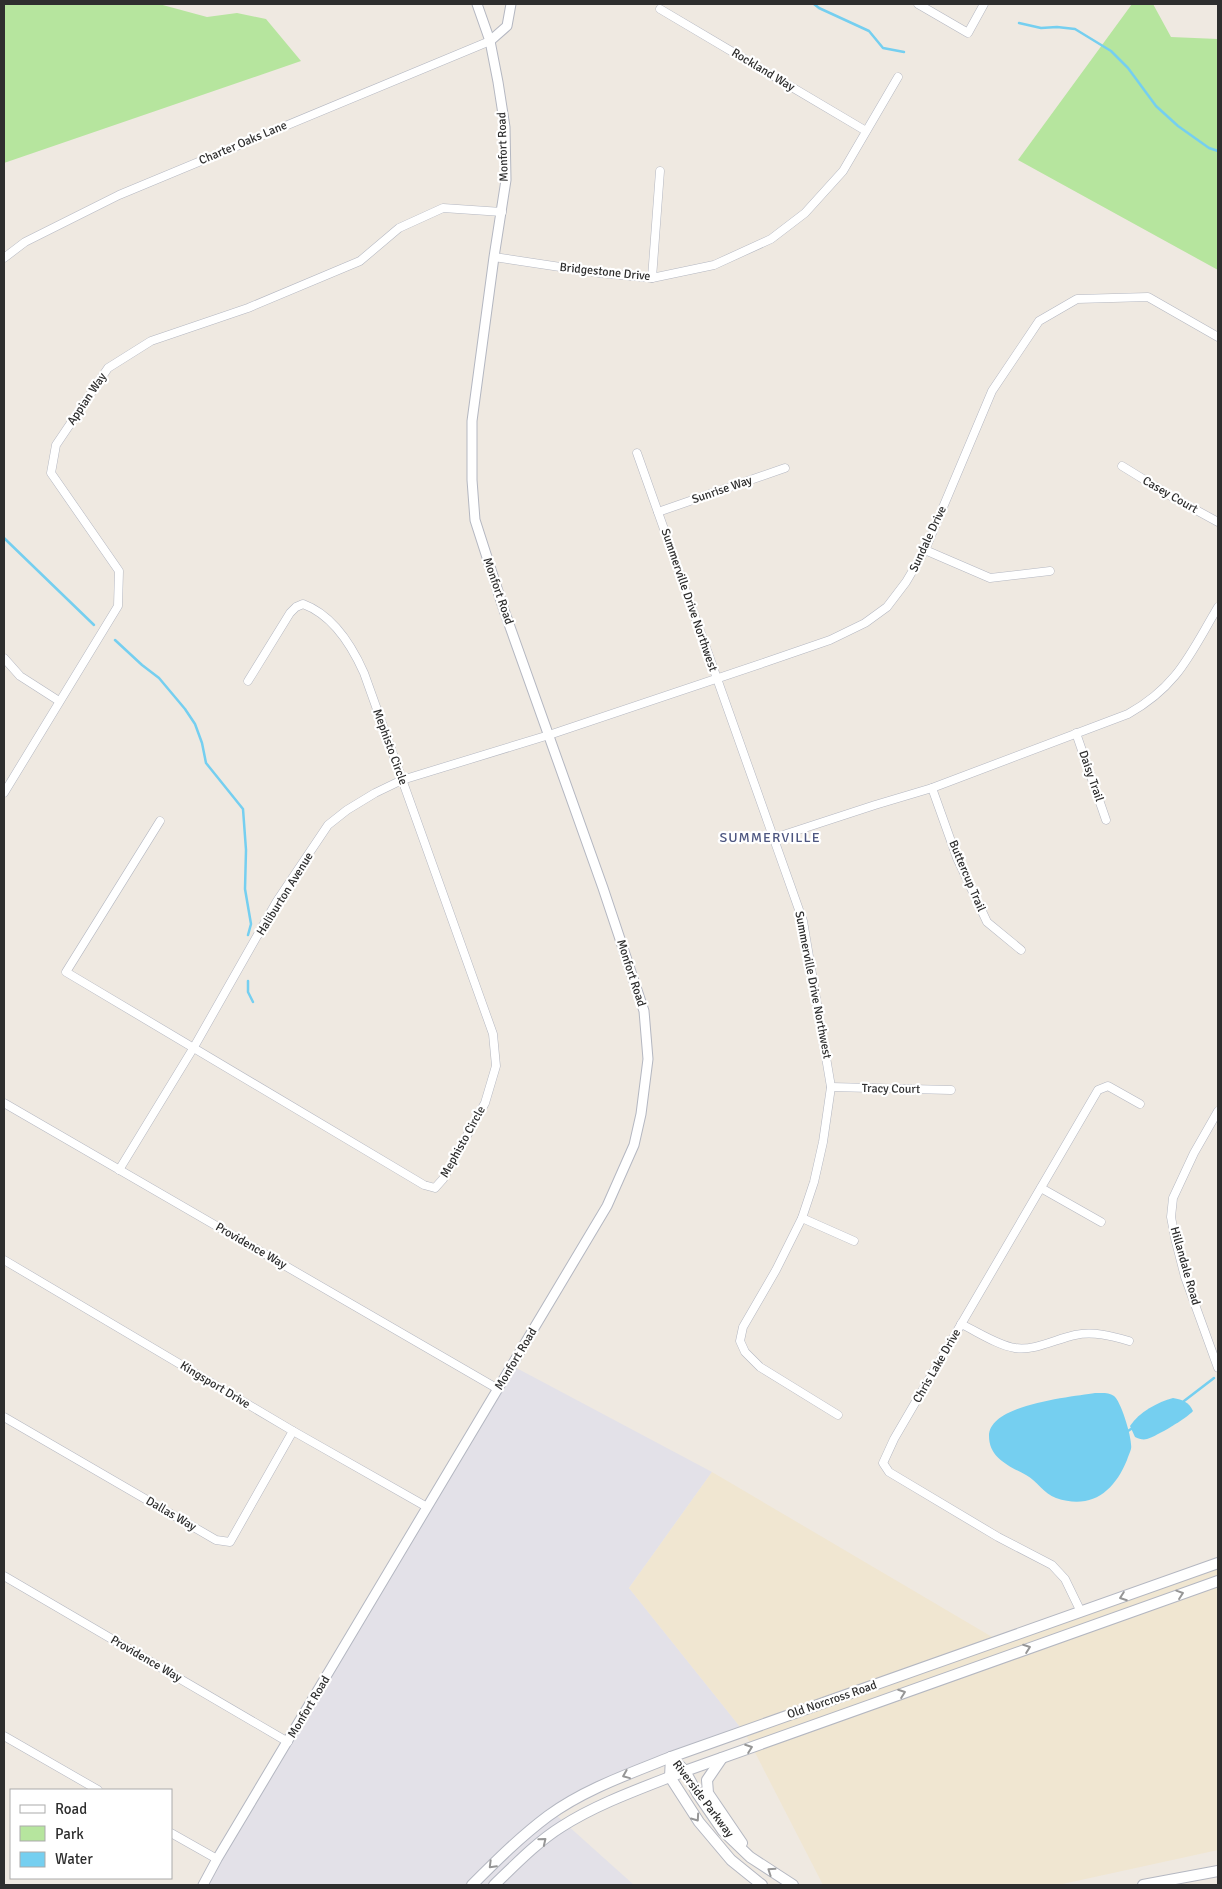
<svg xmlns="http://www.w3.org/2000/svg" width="1222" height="1889" font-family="Signika,sans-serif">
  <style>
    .industrial { fill: #e3e1e8 }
    .education { fill: #f0e6d1 }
    .green { fill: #b6e59e }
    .water { fill: #75cff0 }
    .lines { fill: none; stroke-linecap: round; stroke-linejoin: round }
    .stream { stroke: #75cff0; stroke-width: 2.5 }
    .minor-casing { stroke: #b4b7c1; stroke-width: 9 }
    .tertiary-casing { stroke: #b4b7c1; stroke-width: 11 }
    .secondary-casing { stroke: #b4b7c1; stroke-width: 12 }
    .minor { stroke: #fff; stroke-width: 8 }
    .tertiary { stroke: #fff; stroke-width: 9 }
    .secondary { stroke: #fff; stroke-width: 10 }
    .oneway { stroke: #969696 }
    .labels { text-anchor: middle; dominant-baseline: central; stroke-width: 4.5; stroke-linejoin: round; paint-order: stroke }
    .street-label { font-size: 12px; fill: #2e2e2e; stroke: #fff }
    .neighbourhood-label { font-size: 14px; letter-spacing: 1px; fill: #4d5680; stroke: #fff }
  </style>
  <rect width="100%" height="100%" fill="#efe9e1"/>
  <!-- industrial -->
  <polygon class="industrial" points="507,1363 712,1472 629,1588 745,1733 695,1751 614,1786 556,1815 634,1885 205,1885"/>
  <!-- education -->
  <polygon class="education" points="712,1472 999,1641 1218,1564 1218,1850 1058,1885 823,1885 745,1733 629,1588"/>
  <!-- green -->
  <g class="green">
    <polygon points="4,4 159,4 207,17 237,13 266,19 301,61 4,163"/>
    <polygon points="1132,4 1153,4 1171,37 1218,39 1218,270 1018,160"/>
  </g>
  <!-- water -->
  <g class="water">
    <path d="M1095,1393C1101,1393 1109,1392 1114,1396C1121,1401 1133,1440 1131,1449C1130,1453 1128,1456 1127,1460C1114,1492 1091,1510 1056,1498C1044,1494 1037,1481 1026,1475C1009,1466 989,1458 989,1436C989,1404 1072,1397 1095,1393Z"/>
    <path d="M1173,1398C1183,1400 1189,1402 1193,1411C1187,1418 1157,1436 1147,1439C1143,1440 1139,1439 1135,1437L1130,1426C1139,1412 1158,1402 1173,1398Z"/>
  </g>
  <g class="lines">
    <!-- stream -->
    <g class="stream">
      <polyline points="814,4 819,8 869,31 883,48 904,52"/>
      <polyline points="1019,23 1041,28 1057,27 1075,29 1111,51 1128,68 1156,106 1178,126 1209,148 1218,151"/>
      <polyline points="4,538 94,625"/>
      <polyline points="115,640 142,665 159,678 185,709 195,724 202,743 206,763 243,809 246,850 245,889 251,924 248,935"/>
      <polyline points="248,981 248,992 253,1002"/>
      <polyline points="1184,1401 1214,1378"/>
      <polyline points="1128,1431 1131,1429"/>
    </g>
    <!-- minor casing -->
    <g class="minor-casing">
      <g id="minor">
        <polyline points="918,4 968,33 984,4"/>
        <polyline points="660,9 866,131"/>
        <polyline points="494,257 600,273 652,278 714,265 771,239 805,213 843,171 898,77"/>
        <polyline points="4,258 25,242 119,195 490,41"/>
        <polyline points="652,278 660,171"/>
        <polyline points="637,453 803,921 831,1087 823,1142 814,1182 802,1218 776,1270 743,1327 740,1341 745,1352 760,1367 838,1415"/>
        <polyline points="1122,466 1174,498 1218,522"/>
        <polyline points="658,512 785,468"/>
        <polyline points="925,550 990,578 1050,571"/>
        <polyline points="4,658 20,676 59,701"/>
        <polyline points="1076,733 1106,820"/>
        <polyline points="932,788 957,858 987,922 1021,950"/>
        <polyline points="4,793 118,606 119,571 51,473 56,445 108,368 151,341 248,308 360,261 399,228 443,208 502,212"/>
        <path d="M160,821L66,972L424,1185L435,1188L443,1179L485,1103L496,1066L493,1034L364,673C352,646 333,615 303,604L296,607L290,613L248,681"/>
        <path d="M774,838L875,805L932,788L1128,714C1178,686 1190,654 1218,607"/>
        <polyline points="831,1087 951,1090"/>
        <polyline points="4,1103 498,1389"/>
        <polyline points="1218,1111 1194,1153 1173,1198 1171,1217 1175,1238 1185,1277 1218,1368"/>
        <polyline points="119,1170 194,1047 277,901 328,825 347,810 375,793 402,780 549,735 766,662 830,640 865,623 887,607 906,582 925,550 992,391 1039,321 1077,299 1148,297 1218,337"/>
        <polyline points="1041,1188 1101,1222"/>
        <polyline points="802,1218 854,1241"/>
        <polyline points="4,1260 293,1431 427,1507"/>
        <path d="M961,1324C978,1332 997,1345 1015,1348C1035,1351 1056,1339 1075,1335C1093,1331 1112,1336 1129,1341"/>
        <polyline points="4,1417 216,1540 230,1542 293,1431"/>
        <polyline points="4,1576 288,1742"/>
        <polyline points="1081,1612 1065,1579 1052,1565 998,1537 889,1472 883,1463 894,1439 1098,1090 1108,1086 1140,1104"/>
        <polyline points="4,1736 98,1790"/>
        <polyline points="171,1833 217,1859"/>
      </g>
    </g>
    <!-- tertiary casing -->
    <g class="tertiary-casing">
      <g id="tertiary">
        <polyline points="490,41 507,26 511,4"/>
        <polyline points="203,1885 217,1859 607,1206 634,1145 641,1114 648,1059 644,1011 603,888 504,610 475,520 472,480 472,421 494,257 506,180 505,127 498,82 490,41 477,4"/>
      </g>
    </g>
    <!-- secondary casing -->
    <g class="secondary-casing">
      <g id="secondary">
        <polyline points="671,1757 685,1771 697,1793 723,1831 750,1857 793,1885"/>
        <polyline points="671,1757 670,1777 699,1822 731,1860 762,1885"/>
        <polyline points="722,1758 707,1780 708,1793 742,1843"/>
        <path d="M472,1885C496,1861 520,1837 548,1816C585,1789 629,1774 671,1757L1218,1563"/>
        <path d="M494,1885C515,1865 537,1842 561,1827C598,1803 645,1787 685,1771L1218,1581"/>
        <polyline points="1143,1885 1218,1871"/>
      </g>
    </g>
    <!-- minor -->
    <use href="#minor" class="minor"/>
    <!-- tertiary -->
    <use href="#tertiary" class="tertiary"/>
    <!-- secondary -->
    <use href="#secondary" class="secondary"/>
  </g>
  <!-- one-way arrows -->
  <defs><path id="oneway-chevron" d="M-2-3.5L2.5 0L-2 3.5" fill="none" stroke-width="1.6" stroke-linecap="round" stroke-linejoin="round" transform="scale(1.25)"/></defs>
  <g class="oneway">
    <use href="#oneway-chevron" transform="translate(1180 1594) rotate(-19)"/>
    <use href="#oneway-chevron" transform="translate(1123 1597) rotate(160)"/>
    <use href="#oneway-chevron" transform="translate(1027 1648) rotate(-20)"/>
    <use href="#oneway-chevron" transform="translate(902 1693) rotate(-20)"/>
    <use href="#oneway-chevron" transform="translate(749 1748) rotate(-20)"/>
    <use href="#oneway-chevron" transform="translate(626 1775) rotate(158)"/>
    <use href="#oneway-chevron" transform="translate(696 1818) rotate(55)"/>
    <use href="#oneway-chevron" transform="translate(543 1841) rotate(-39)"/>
    <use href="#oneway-chevron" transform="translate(492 1865) rotate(135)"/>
    <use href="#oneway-chevron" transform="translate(771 1871) rotate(-146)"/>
  </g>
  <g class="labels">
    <!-- street labels -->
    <g class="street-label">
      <text transform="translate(763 70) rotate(31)">Rockland Way</text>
      <text transform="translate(243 143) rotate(-23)">Charter Oaks Lane</text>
      <text transform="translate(503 147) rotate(-92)">Monfort Road</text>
      <text transform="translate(605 272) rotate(6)">Bridgestone Drive</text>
      <text transform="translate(87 399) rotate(-56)">Appian Way</text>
      <text transform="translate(722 490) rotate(-19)">Sunrise Way</text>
      <text transform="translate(1170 495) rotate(30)">Casey Court</text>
      <text transform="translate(928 539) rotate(-65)">Sundale Drive</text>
      <text transform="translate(498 591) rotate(71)">Monfort Road</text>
      <text transform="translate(689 600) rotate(71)">Summerville Drive Northwest</text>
      <text transform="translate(390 747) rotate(70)">Mephisto Circle</text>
      <text transform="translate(1091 776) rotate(71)">Daisy Trail</text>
      <text transform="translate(967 876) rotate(67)">Buttercup Trail</text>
      <text transform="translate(285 894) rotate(-58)">Haliburton Avenue</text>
      <text transform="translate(631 973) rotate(72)">Monfort Road</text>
      <text transform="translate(813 985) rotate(79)">Summerville Drive Northwest</text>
      <text transform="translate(891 1089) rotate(1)">Tracy Court</text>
      <text transform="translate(463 1142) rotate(-61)">Mephisto Circle</text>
      <text transform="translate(251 1246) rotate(30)">Providence Way</text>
      <text transform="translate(1185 1266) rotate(74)">Hillandale Road</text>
      <text transform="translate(516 1359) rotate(-59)">Monfort Road</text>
      <text transform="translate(937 1366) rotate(-60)">Chris Lake Drive</text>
      <text transform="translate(215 1385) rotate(31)">Kingsport Drive</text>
      <text transform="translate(171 1514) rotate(30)">Dallas Way</text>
      <text transform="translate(146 1659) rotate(30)">Providence Way</text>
      <text transform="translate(832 1700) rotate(-19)">Old Norcross Road</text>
      <text transform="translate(309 1707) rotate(-59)">Monfort Road</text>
      <text transform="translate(703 1799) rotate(53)">Riverside Parkway</text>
    </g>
    <!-- neighbourhood labels -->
    <g class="neighbourhood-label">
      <text x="770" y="837">SUMMERVILLE</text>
    </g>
  </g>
  <!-- border -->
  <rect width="1222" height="1889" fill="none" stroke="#2e2e2e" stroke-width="10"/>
  <!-- legend -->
  <rect x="10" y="1789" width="162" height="90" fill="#ffffff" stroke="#ababab"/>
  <rect x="20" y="1805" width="25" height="8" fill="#ffffff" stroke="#ababab"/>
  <text x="55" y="1814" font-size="15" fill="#2e2e2e">Road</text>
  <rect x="20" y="1826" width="25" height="15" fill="#b6e59e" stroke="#ababab"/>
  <text x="55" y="1839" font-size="15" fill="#2e2e2e">Park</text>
  <rect x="20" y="1852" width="25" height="15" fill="#75cff0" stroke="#ababab"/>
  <text x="55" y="1864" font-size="15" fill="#2e2e2e">Water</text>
</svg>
